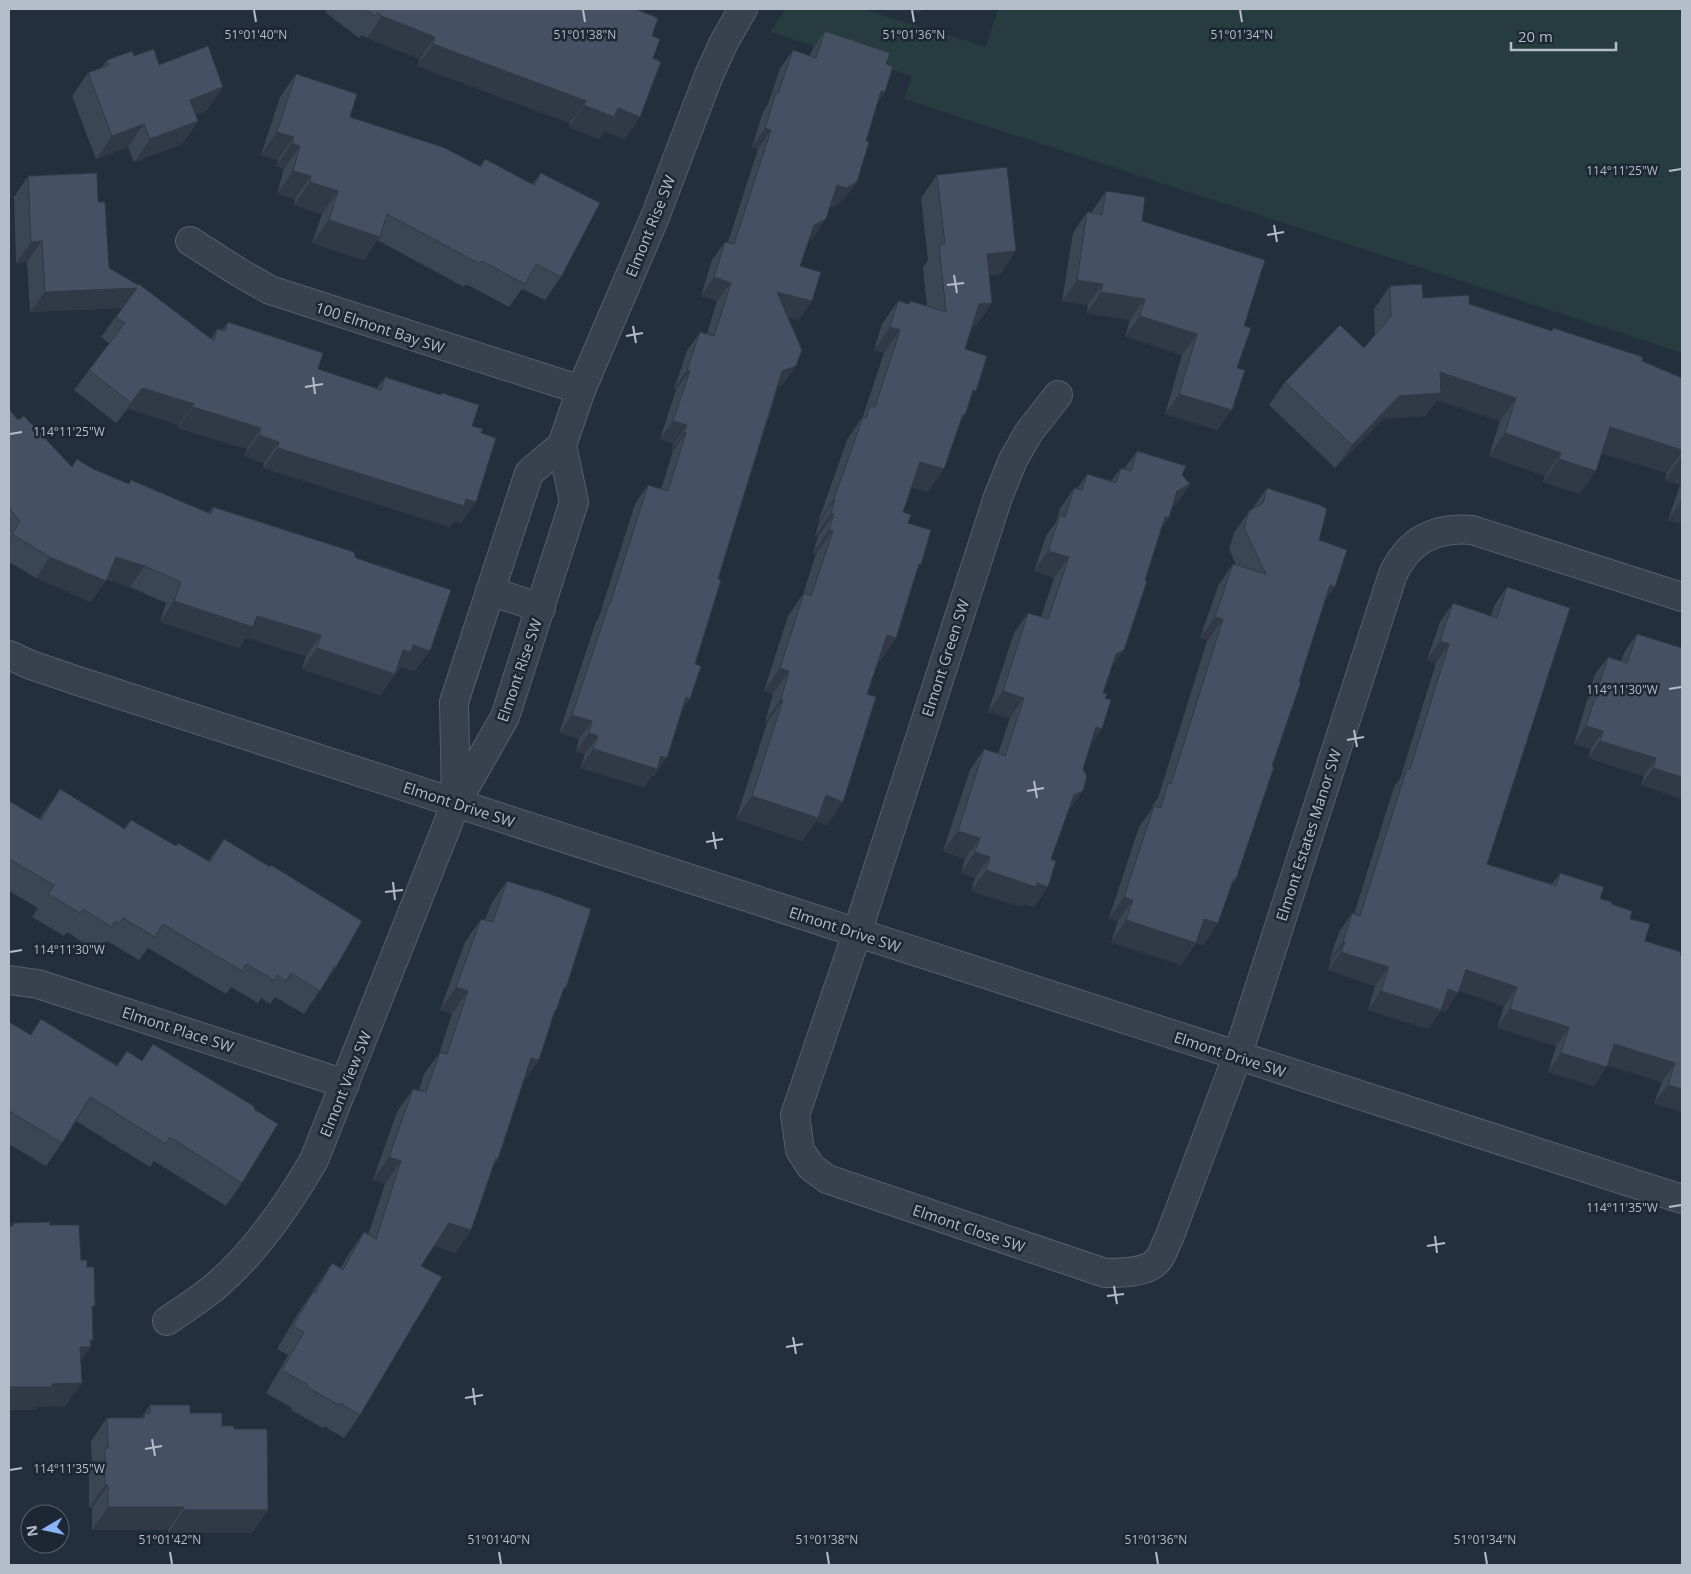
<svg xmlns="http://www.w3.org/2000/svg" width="1691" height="1574" font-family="'Open Sans',sans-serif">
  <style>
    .green { fill: #263c3f }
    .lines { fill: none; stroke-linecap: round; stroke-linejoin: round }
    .minor-casing { stroke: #565f6c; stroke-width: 30 }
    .minor { stroke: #38414e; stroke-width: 28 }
    .wall { fill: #3b4654 }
    .shaded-wall { fill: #303945 }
    .building { fill: #455162; stroke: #303945 }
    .ticks { fill: none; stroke: #b4bcc9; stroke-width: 2 }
    .labels { text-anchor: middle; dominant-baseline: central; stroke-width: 5; stroke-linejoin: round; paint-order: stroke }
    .street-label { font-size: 15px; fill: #b4bcc9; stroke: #1d2633 }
    .ticks-label { font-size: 12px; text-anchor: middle; fill: #b4bcc9; stroke: #1d2633; stroke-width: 5; stroke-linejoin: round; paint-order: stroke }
  </style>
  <rect width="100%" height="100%" fill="#242f3e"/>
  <!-- green -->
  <polygon class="green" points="785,9 862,9 986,47 998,9 1682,9 1682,353 904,99 912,76 770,32"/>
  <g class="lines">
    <!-- minor casing -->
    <g class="minor-casing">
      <g id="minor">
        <polyline points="190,241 237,271 270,290 581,390"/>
        <path d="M1058,395L1029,432L1013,460L998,497L857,933L795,1115L800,1150L811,1167L827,1179L1105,1273C1120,1273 1148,1273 1158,1260C1163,1254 1165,1245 1169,1238L1237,1057L1393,574C1409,540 1435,527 1472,530L1682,597"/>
        <polyline points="490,591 541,608"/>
        <polyline points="9,655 31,665 81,682 1682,1199"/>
        <polyline points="456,802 454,702 529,473 562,445 581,390 655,217 709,75 724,42 743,9"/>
        <polyline points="9,980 38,984 345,1084"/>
        <path d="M167,1321C184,1309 202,1298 217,1285C257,1250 288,1205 314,1160L456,803L505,717L574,502L562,445"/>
      </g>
    </g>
    <!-- minor -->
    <use href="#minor" class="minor"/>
  </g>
  <!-- wall -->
  <g class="wall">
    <polygon points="328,9 635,9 652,36 625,139 604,131 599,139 569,127 570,123 417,66 420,59 367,38 362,35 359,38 325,12"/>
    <polygon points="825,31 886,64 885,92 878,102 866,141 857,182 843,200 833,207 830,206 813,238 809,240 800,266 799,320 788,317 796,366 783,384 778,387 718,579 682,711 654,776 652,776 644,787 580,768 585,754 576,752 579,739 559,733 596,622 599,617 635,504 648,485 661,489 673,451 671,450 674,444 660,439 676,390 674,389 687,351 700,332 707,334 717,301 701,296 712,260 725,242 728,242 758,149 752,147 763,112 768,104 780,69 793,50 810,56 812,50"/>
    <polygon points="134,56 223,87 207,110 195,115 198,121 182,144 134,162 128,147 96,159 72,96 88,73 101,68 107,60"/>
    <polygon points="296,74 350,117 479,167 485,159 532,184 541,173 561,277 545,300 522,289 509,307 466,284 464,287 377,240 364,260 312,243 322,214 294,205 295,199 277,194 284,169 276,166 278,160 261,155 280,97"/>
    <polygon points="937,175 1016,251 1000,274 989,275 992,303 976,326 972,326 965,349 971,398 965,415 959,423 928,492 912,487 903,512 908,523 917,570 896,638 880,661 878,661 827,825 816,821 802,841 736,819 767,723 765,722 773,694 764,691 788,616 803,594 816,554 813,553 818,537 815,536 819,523 818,522 847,440 863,416 884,353 874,350 882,324 898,301 908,304 910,301 927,306 923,268 928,260 921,198"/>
    <polygon points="28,176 98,202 109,268 211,339 217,329 222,330 228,322 318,369 377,388 385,377 440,395 442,393 472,426 481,433 476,502 461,523 454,521 450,527 263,468 264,463 244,456 247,449 178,428 179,425 128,409 116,423 74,390 89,370 109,343 101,337 122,308 30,312 27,262 16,263 14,197"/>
    <polygon points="1106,191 1142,221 1244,326 1217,430 1165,414 1182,355 1125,336 1130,320 1087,313 1088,305 1062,301 1073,233 1087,212 1091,213"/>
    <polygon points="1390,286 1423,298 1469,304 1551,331 1553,328 1642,361 1682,378 1682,524 1668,520 1680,485 1665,480 1667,473 1602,453 1580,494 1543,482 1545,476 1489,456 1500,421 1437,400 1425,416 1383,419 1335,468 1269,405 1285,382 1364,348 1375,336 1374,309"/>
    <polygon points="9,409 18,420 71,467 77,459 93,469 128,484 131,480 208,513 213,507 356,558 415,671 401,667 397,673 396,673 380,695 302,669 306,656 246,638 239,648 160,622 166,603 130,587 106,579 91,602 36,578 9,562"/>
    <polygon points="1137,451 1182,475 1190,484 1176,505 1172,507 1169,518 1161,529 1111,668 1103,693 1090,746 1068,812 1051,859 1048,887 1034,907 1024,904 1022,907 971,891 975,878 961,873 965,859 943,851 970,770 984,749 998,754 1010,718 988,712 1014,633 1028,613 1041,617 1054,578 1034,571 1046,536 1056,522 1060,509 1074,488 1077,489 1087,474 1111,481 1121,468 1124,469"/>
    <polygon points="1267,488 1319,540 1325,600 1236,879 1231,886 1218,923 1203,945 1196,943 1181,965 1111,942 1118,921 1109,918 1139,827 1152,809 1153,805 1158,798 1207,641 1200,638 1218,586 1233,564 1236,565 1229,549 1234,533 1249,511 1252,509"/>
    <polygon points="1507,587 1487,864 1552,884 1560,873 1611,904 1630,919 1645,941 1682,956 1682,1109 1681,1112 1654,1103 1662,1082 1607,1065 1594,1086 1548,1072 1556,1046 1497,1028 1504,1006 1459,991 1445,1012 1441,1010 1428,1029 1368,1010 1375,986 1328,970 1331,961 1329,961 1339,932 1352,913 1354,914 1394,787 1400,779 1436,663 1427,660 1440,622 1453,603 1491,616 1494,606"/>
    <polygon points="1637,634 1682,648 1682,799 1641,785 1644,776 1588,758 1591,749 1574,744 1595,674 1608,657 1621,661 1625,651"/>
    <polygon points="60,789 124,828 131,820 176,846 208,861 224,839 336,967 304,1014 275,997 270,1004 261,998 258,1003 231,987 226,994 148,948 139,960 107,941 103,947 99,944 95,950 67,932 64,936 32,917 38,908 9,891 9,801 39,819"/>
    <polygon points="507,881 535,890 536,889 562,994 554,1014 523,1083 498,1159 494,1164 471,1230 455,1253 434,1246 421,1266 360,1415 344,1438 324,1426 323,1428 291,1410 292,1408 266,1393 288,1355 277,1349 297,1315 332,1263 341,1268 348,1255 364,1232 368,1235 385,1184 373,1180 397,1112 413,1089 419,1090 424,1074 439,1054 452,1014 440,1010 465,942 481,919 485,920 491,904"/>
    <polygon points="41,1019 117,1065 127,1051 142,1061 153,1044 254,1109 242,1183 226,1206 154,1161 150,1167 76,1121 62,1143 46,1166 9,1144 9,1022 30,1035"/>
    <polygon points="150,1405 190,1413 234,1429 268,1510 252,1533 168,1533 168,1530 92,1530 92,1508 89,1508 89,1471 92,1467 91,1441 107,1418 141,1418"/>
  </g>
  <!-- shaded-wall -->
  <g class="shaded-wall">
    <polygon points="906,9 923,9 920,13"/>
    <polygon points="382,16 435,37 420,59 367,38"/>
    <polygon points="433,44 586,101 570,123 417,66"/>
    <polygon points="223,87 207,110 174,123 190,100"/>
    <polygon points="881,91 885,92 872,111"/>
    <polygon points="584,105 618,108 640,117 625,139 604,131 599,139 569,127"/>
    <polygon points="198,121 182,144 134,162 150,139"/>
    <polygon points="144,124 128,147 96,159 112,136"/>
    <polygon points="765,128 771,130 758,149 752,147"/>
    <polygon points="277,132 294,137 278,160 261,155"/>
    <polygon points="292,143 300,146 284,169 276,166"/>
    <polygon points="293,171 311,176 295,199 277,194"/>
    <polygon points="310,182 338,191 322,214 294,205"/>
    <polygon points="857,182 843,200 833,207 824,204 837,185"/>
    <polygon points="826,219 813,238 801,244 814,225"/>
    <polygon points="329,220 380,237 364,260 312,243"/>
    <polygon points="42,241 27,262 16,263 31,242"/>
    <polygon points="1016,251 1000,274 971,277 987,254"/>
    <polygon points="714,277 731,283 717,301 701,296"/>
    <polygon points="1077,280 1103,284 1088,305 1062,301"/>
    <polygon points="137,288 122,308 30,312 45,292"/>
    <polygon points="777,292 812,301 799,320 764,311"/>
    <polygon points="1101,292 1145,299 1130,320 1087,313"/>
    <polygon points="992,303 976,326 963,327 979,304"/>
    <polygon points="1140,316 1197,334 1182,355 1125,336"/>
    <polygon points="890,327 900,330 884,353 874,350"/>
    <polygon points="796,366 783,384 769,390 782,371"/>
    <polygon points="687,370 690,371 676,390 674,389"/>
    <polygon points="1440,372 1516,398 1500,421 1437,400 1425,416 1383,419 1335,468 1352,445 1399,396"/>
    <polygon points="142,388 194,404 179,425 128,409 116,423"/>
    <polygon points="1179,394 1232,410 1217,430 1165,414"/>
    <polygon points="193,407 261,428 247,449 178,428"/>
    <polygon points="963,414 965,415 949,438"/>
    <polygon points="673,421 687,425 674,444 660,439"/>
    <polygon points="1610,427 1682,450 1682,452 1667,473 1594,450"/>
    <polygon points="684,432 686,433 673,451 671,450"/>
    <polygon points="1505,433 1561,453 1545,476 1489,456"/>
    <polygon points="259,435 279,442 264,463 244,456"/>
    <polygon points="278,448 466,499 476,502 461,523 454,521 450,527 263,468"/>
    <polygon points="1681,457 1682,457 1682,482 1680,485 1665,480"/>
    <polygon points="1559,459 1596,471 1580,494 1543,482"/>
    <polygon points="920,462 944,469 928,492 904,485"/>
    <polygon points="1190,484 1176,505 1163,512 1177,491"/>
    <polygon points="834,499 835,500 819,523 818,522"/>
    <polygon points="1682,500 1682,524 1668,520"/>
    <polygon points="831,513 834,514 818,537 815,536"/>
    <polygon points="1165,517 1169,518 1154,539"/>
    <polygon points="829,530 833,531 816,554 813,553"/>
    <polygon points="1048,551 1069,557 1054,578 1034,571"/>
    <polygon points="50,557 106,581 91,602 36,578"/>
    <polygon points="116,557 145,566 130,587 102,578"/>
    <polygon points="1330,585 1335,587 1319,609"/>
    <polygon points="174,601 257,616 321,635 306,656 246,638 239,648 160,622"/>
    <polygon points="1215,617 1223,619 1207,641 1200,638"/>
    <polygon points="887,635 896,638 880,661 870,658"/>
    <polygon points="1440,641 1449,644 1436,663 1427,660"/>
    <polygon points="413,645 430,651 415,671 401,667 397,673 388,670 403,650"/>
    <polygon points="317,648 395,674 380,695 302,669"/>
    <polygon points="1124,650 1109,671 1116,654"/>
    <polygon points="780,668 789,671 773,694 764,691"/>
    <polygon points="1003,691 1024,698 1010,718 988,712"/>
    <polygon points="686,697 690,699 677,717"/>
    <polygon points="781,699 783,700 767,723 765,722"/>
    <polygon points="572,715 592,721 579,739 559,733"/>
    <polygon points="1586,726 1603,731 1591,749 1574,744"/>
    <polygon points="1096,727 1102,729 1087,750"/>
    <polygon points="589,733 598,736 585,754 576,752"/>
    <polygon points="1600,741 1656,758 1644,776 1588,758"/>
    <polygon points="593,749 661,756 667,758 654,776 652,776 644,787 580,768"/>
    <polygon points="1653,768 1682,777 1682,799 1641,785"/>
    <polygon points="1083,791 1068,812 1074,795"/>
    <polygon points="826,795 843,802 827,825 816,821 802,841 736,819 752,796"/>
    <polygon points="958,831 980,838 965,859 943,851"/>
    <polygon points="975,852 990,857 975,878 961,873"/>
    <polygon points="986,870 1037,883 1048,887 1034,907 1024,904 1022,907 971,891"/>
    <polygon points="1124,897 1133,900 1118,921 1109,918"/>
    <polygon points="1204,919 1218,923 1203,945 1189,940"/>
    <polygon points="1126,920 1196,943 1181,965 1111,942"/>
    <polygon points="1343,942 1345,942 1331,961 1329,961"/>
    <polygon points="1341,952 1389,967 1375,986 1328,970"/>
    <polygon points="1466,970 1517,987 1504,1006 1453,989"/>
    <polygon points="456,987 468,991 452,1014 440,1010"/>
    <polygon points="1448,989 1458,993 1445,1012 1435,1008"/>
    <polygon points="1381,991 1441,1010 1428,1029 1368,1010"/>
    <polygon points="1510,1009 1569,1027 1556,1046 1497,1028"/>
    <polygon points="1614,1044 1675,1063 1662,1082 1601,1063"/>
    <polygon points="1561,1053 1607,1067 1594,1086 1548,1072"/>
    <polygon points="531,1058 539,1060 523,1083 515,1081"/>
    <polygon points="1668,1085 1682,1089 1682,1109 1681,1112 1654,1103"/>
    <polygon points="389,1157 401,1161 385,1184 373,1180"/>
    <polygon points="449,1223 471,1230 455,1253 433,1246"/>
    <polygon points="90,1340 93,1340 88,1347 91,1347 74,1370 80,1347"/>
    <polygon points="82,1383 65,1406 38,1407 36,1410 9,1410 9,1387"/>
    <polygon points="105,1485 108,1485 92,1508 89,1508"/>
    <polygon points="108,1507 184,1507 168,1530 92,1530"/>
    <polygon points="184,1510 268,1510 252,1533 168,1533"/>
  </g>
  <!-- building -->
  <g class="building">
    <polygon points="365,9 635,9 658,18 652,36 660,39 653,58 661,62 640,117 618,108 614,117 584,105 586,101 433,44 435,37 382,16 377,13 375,16"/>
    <polygon points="825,31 890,53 886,64 893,66 885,92 881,91 866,141 869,142 857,182 846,188 837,185 826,219 814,225 800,266 821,272 812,301 777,292 802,350 796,366 782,371 718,579 721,580 695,664 701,666 690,699 686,697 667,758 661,756 657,769 593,749 598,736 589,733 592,721 572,715 609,604 610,604 648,485 668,491 686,433 684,432 687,425 673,421 690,371 687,370 700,332 714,336 731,283 714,277 725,242 734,244 771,130 765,128 776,93 778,94 793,50 816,58"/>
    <polygon points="208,46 223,87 190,100 198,121 150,139 144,124 112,136 88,73 109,65 107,60 132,51 134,56 154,49 159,65"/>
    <polygon points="296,74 357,94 350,117 445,148 481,167 485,159 534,185 541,173 600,203 561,277 536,264 525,284 482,261 480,264 387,214 380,237 329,220 338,191 310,182 311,176 293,171 300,146 292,143 294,137 277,132"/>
    <polygon points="1007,167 1016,251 987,254 992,303 979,304 965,349 987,356 976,391 973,390 965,415 963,414 944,469 920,462 903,512 911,515 908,523 931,530 921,565 919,564 896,638 887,635 867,694 876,697 843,802 826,795 818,818 752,796 783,700 781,699 789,671 780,668 804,593 811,596 833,531 829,530 834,514 831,513 835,500 834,499 863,417 866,418 870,406 875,407 900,330 890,327 898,301 909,304 910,301 946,312 939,245 945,244 937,175"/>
    <polygon points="97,173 98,202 105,202 109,268 138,285 139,284 214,341 217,329 225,331 228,322 323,353 318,369 381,390 385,377 441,395 442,393 479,405 472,426 483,429 481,433 496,438 476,502 466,499 464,506 278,448 279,442 259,435 261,428 193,407 194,404 142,388 131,403 89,370 125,323 116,317 137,288 45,292 42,241 31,242 28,176"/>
    <polygon points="1106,191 1145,197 1142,221 1265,260 1244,326 1251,328 1237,368 1245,370 1232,410 1179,394 1197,334 1140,316 1145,299 1101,292 1103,284 1077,280 1087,212 1102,215"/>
    <polygon points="1422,284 1423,298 1469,295 1469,304 1552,331 1553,328 1643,357 1642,361 1682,378 1682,450 1610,427 1596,471 1559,459 1561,453 1505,433 1516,398 1440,372 1441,393 1399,396 1352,445 1285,382 1340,325 1364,348 1391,316 1390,286"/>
    <polygon points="9,409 18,420 24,416 72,467 77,459 93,469 129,484 131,480 211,514 213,507 354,552 356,558 451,590 430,651 413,645 411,652 403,650 395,674 317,648 321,635 257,616 253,627 174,601 181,582 145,566 116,557 106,581 50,557 12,534 20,521 9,508"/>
    <polygon points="1137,451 1186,466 1182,475 1190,484 1177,491 1169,518 1165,517 1145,580 1147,581 1124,650 1116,654 1103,693 1107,694 1105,698 1111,700 1102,729 1096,727 1083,769 1087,776 1083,791 1074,795 1051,859 1056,861 1048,887 1037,883 1036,887 986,870 990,857 975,852 980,838 958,831 984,749 1005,756 1024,698 1003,691 1028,613 1048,619 1069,557 1048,551 1060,515 1065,517 1074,488 1082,490 1087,474 1116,483 1121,468 1131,471"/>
    <polygon points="1267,488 1323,506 1323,507 1327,509 1319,540 1347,550 1335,587 1330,585 1299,682 1301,682 1272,766 1274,767 1261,805 1236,879 1234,878 1218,923 1204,919 1196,943 1126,920 1133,900 1124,897 1154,806 1161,808 1168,783 1171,784 1223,619 1215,617 1233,564 1266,574 1244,528 1249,511 1263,503"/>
    <polygon points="1507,587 1570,608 1487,864 1556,886 1560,873 1604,887 1600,899 1612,902 1611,904 1632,911 1630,919 1650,924 1645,941 1681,952 1680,955 1682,956 1682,1089 1668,1085 1675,1063 1614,1044 1607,1067 1561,1053 1569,1027 1510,1009 1517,987 1466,970 1458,993 1448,989 1441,1010 1381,991 1389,967 1341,952 1345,942 1343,942 1352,913 1360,916 1407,768 1410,769 1449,644 1440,641 1453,603 1497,618"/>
    <polygon points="1637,634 1682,648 1682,777 1653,768 1656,758 1600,741 1603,731 1586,726 1608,657 1627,663"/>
    <polygon points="60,789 125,829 131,820 176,846 178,843 210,862 224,839 270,867 271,865 362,921 336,967 334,967 320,991 291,973 286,981 277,975 274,980 246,964 242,971 163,924 155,937 123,918 119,924 115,921 112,927 83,909 80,913 48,894 54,885 9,859 9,801 41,820"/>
    <polygon points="507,881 536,890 536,889 591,909 566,988 564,988 556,1011 555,1010 539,1060 531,1058 498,1159 496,1158 471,1230 449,1223 421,1266 442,1277 360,1415 340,1403 339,1405 307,1387 308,1385 282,1370 304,1332 293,1326 313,1292 315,1293 332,1263 343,1270 364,1232 376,1239 401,1161 389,1157 413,1089 426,1092 440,1052 447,1054 468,991 456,987 481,919 493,922"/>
    <polygon points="41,1019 117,1066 127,1051 142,1061 153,1044 255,1107 254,1109 278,1124 242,1183 170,1137 166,1144 90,1097 62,1143 9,1111 9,1022 31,1035"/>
    <polygon points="50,1222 50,1225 79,1225 81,1260 87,1260 87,1267 94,1267 95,1306 92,1306 93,1340 90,1340 91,1347 80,1347 82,1383 52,1384 52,1387 9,1387 9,1226 13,1226 13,1223"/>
    <polygon points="150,1405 190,1405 190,1413 222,1413 222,1426 234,1426 234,1429 267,1429 268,1510 184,1510 184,1507 108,1507 108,1485 105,1485 105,1448 108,1448 107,1418 144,1418 144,1414 150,1413"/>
  </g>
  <!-- ticks -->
  <path class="ticks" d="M254,10L256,22M583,10L585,22M912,10L914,22M1240,10L1242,22M1669,171L1681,169M1274,225L1277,242M1267,235L1284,232M954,275L957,293M947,285L964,283M633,326L636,343M626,336L643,333M313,377L315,394M305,387L323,384M10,434L22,432M1669,689L1681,687M1354,730L1357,747M1347,740L1364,737M1034,781L1037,798M1027,791L1044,788M713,832L716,849M706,842L723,839M393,882L395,900M385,892L403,890M10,952L22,950M1669,1207L1681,1205M1435,1236L1437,1253M1427,1246L1445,1243M1114,1286L1117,1304M1107,1296L1124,1294M793,1337L796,1354M786,1347L803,1344M473,1388L475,1405M465,1398L483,1395M152,1439L155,1456M145,1449L162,1446M10,1470L22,1468M170,1552L172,1564M499,1552L501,1564M827,1552L829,1564M1156,1552L1158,1564M1485,1552L1487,1564"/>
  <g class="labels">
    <!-- street labels -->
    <g class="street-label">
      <text transform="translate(650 226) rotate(-68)">Elmont Rise SW</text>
      <text transform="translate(380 327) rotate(18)">100 Elmont Bay SW</text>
      <text transform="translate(945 658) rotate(-72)">Elmont Green SW</text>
      <text transform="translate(519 670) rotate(-71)">Elmont Rise SW</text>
      <text transform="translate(459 804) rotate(18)">Elmont Drive SW</text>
      <text transform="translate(1308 835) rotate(-72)">Elmont Estates Manor SW</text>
      <text transform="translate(845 929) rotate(18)">Elmont Drive SW</text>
      <text transform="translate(178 1029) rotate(18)">Elmont Place SW</text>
      <text transform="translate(1230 1054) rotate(18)">Elmont Drive SW</text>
      <text transform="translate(345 1084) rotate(-68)">Elmont View SW</text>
      <text transform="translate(969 1228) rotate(19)">Elmont Close SW</text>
    </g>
  </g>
  <g class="ticks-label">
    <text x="256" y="39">51°01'40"N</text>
    <text x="585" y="39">51°01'38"N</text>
    <text x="914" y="39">51°01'36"N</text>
    <text x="1242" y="39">51°01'34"N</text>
    <text x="1622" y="175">114°11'25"W</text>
    <text x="69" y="436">114°11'25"W</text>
    <text x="1622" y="694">114°11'30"W</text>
    <text x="69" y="954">114°11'30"W</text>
    <text x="1622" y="1212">114°11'35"W</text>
    <text x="69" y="1473">114°11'35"W</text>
    <text x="170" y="1544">51°01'42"N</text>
    <text x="499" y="1544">51°01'40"N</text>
    <text x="827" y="1544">51°01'38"N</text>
    <text x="1156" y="1544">51°01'36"N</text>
    <text x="1485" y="1544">51°01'34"N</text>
  </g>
  <!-- border -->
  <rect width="1691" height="1574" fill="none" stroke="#b4bcc9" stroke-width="20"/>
  <!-- north arrow -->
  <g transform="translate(45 1529) rotate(261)"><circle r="24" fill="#1d2633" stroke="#59626f"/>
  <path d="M0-4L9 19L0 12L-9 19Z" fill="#8ab4f8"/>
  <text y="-8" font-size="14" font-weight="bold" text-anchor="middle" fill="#b4bcc9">N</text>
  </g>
  <!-- scale -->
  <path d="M1511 42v8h105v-8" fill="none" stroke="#b4bcc9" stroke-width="2.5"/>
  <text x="1518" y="42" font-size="15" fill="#b4bcc9" stroke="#1d2633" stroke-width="4" paint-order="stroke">20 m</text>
</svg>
